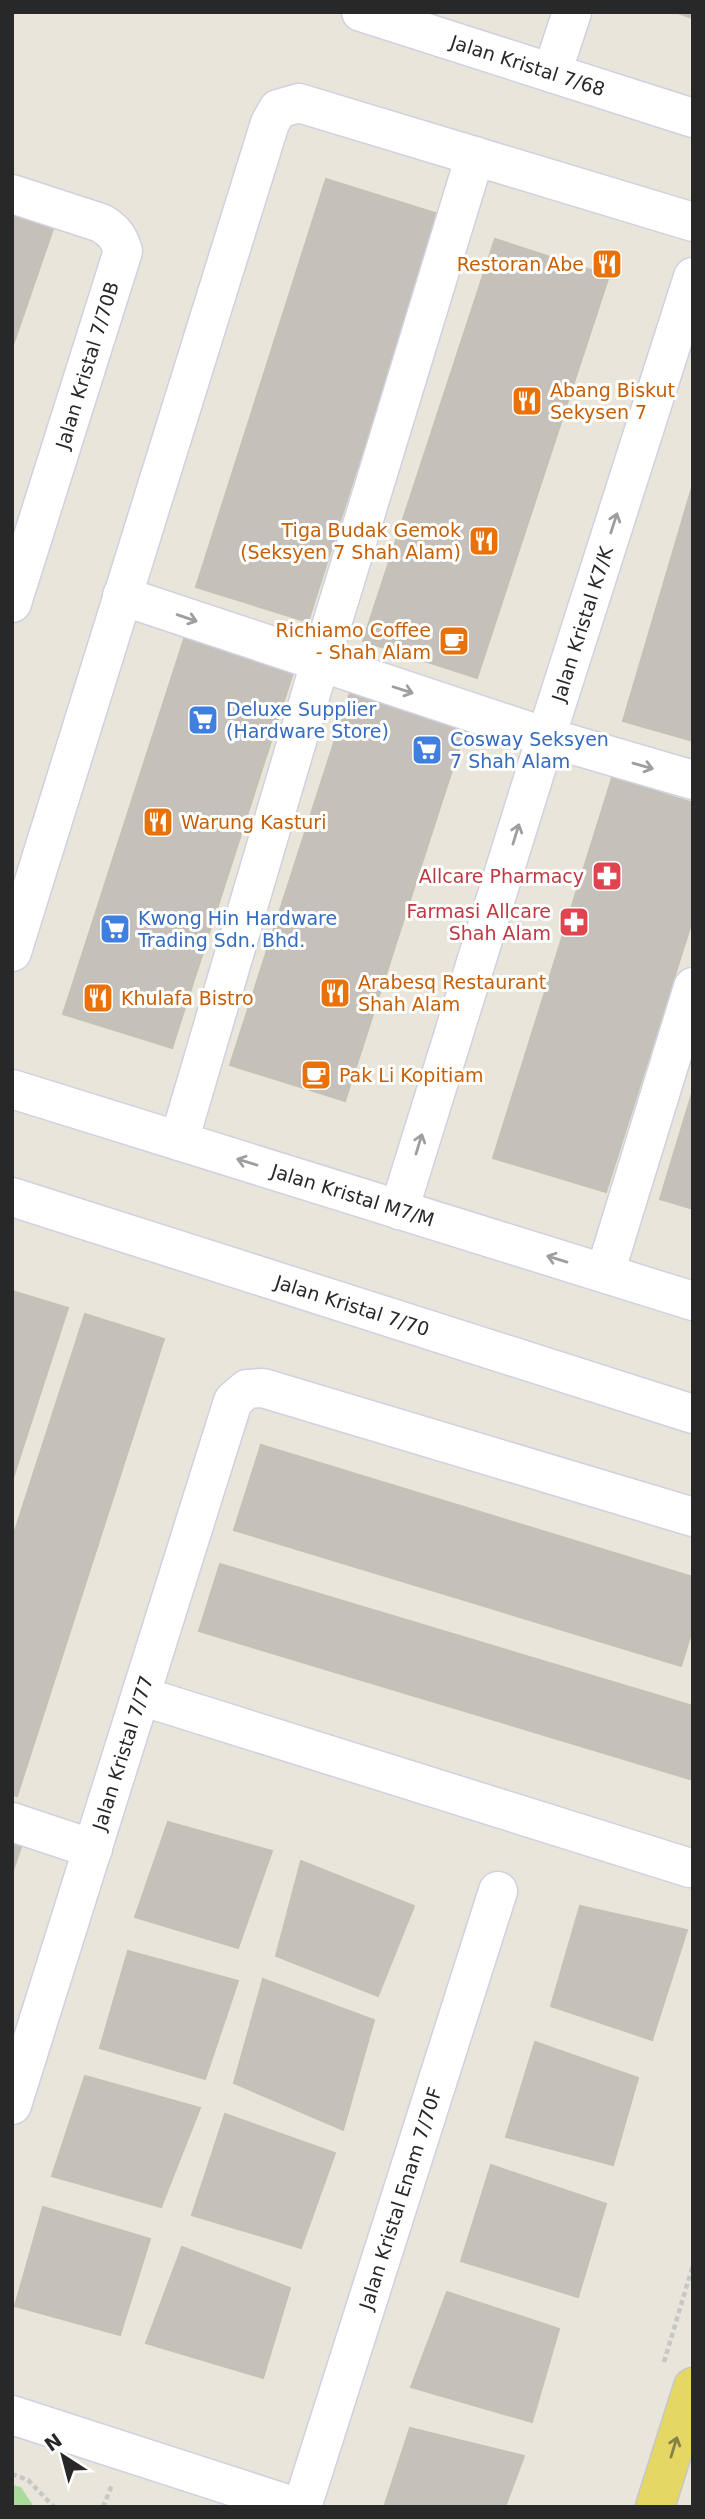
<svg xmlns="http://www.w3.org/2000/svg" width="705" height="2519" font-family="'DejaVu Sans',sans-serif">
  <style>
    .green { fill: #a9dc9b }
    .building { fill: #c5c1ba; stroke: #c4c1b5; stroke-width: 2 }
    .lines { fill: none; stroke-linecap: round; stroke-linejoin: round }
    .minor-casing { stroke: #d0d1e0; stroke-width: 41 }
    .major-casing { stroke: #c7c7c7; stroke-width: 41 }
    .path { stroke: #c7c7c7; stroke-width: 4.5; stroke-dasharray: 5 3.5; stroke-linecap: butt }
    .minor { stroke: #fff; stroke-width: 38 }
    .major { stroke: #e5d764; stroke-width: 38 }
    .oneway { stroke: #9e9e9e }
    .oneway2 { stroke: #868046 }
    .labels { text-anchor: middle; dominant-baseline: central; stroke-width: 6; stroke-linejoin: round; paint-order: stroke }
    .street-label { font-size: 19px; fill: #282828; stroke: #fff }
    .food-label { font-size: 19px; fill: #c56008; stroke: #fff; text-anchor: start }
    .shop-label { font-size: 19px; fill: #366cbe; stroke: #fff; text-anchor: start }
    .health-label { font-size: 19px; fill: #be3a42; stroke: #fff; text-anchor: end }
  </style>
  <rect width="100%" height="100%" fill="#e9e5da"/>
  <!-- green -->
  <polygon class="green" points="12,2485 21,2487 34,2507 12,2507"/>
  <!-- building -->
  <g class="building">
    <polygon points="675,12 693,12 693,18"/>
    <polygon points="326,179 438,214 308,622 196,587"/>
    <polygon points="12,215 53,229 12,348"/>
    <polygon points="495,239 609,276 477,678 363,641"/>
    <polygon points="693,484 693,741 623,721"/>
    <polygon points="184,639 293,673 172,1048 63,1014"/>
    <polygon points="350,693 465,730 345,1101 230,1065"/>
    <polygon points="612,778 693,803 693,918 606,1192 493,1158"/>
    <polygon points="693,1090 693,1209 660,1199"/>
    <polygon points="12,1291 68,1308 12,1481"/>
    <polygon points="85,1314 164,1339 17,1796 12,1795 12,1540"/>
    <polygon points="261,1445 693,1577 693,1627 681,1666 234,1530"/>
    <polygon points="220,1564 693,1706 693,1780 199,1631"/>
    <polygon points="168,1822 272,1851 238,1948 135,1917"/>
    <polygon points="12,1835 24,1839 12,1873"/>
    <polygon points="301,1861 414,1906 378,1996 276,1956"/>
    <polygon points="580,1906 687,1930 652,2040 551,2006"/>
    <polygon points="128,1951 238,1981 205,2079 100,2048"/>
    <polygon points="263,1979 374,2020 343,2130 234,2083"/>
    <polygon points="535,2042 638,2078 613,2165 506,2137"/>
    <polygon points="85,2076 200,2108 161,2207 52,2176"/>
    <polygon points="225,2114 335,2153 301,2248 192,2215"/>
    <polygon points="491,2165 606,2204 578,2297 461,2261"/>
    <polygon points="43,2207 150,2239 120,2335 15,2306"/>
    <polygon points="182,2247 290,2288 263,2378 146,2343"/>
    <polygon points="447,2292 559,2329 532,2422 411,2387"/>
    <polygon points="410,2428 524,2456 505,2507 384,2507"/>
  </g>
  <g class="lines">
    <!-- minor casing -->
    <g class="minor-casing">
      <g id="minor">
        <path id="s1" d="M361,12L693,118"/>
        <polyline points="552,73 572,12"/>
        <path d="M12,194L101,223C113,230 119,237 123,251L12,603"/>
        <polyline points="122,596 546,737 693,780"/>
        <polyline points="12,952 270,123 278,109 299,103 693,222"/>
        <path id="s2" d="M12,1089L693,1301"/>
        <polyline points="179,1141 320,663 475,156"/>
        <path id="s3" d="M12,1197L693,1414"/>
        <path id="s4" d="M399,1210L546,737L693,277"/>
        <polyline points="605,1273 693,987"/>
        <polyline points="141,1696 690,1868"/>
        <polyline points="12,1822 93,1849"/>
        <path id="s5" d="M12,2105L233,1401L247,1389L263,1388L693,1517"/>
        <polyline points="12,2415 296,2507"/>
        <path id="s6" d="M302,2507L498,1891"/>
      </g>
    </g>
    <!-- major casing -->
    <g class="major-casing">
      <polyline id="major" points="655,2507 693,2387"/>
    </g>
    <!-- path -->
    <g class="path">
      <polyline points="664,2362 693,2265"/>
      <polyline points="12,2474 28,2480 54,2507"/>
      <polyline points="103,2507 112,2485"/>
    </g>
    <!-- minor -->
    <use href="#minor" class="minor"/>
    <!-- major -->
    <use href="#major" class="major"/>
  </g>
  <!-- one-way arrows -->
  <defs><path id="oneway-shaft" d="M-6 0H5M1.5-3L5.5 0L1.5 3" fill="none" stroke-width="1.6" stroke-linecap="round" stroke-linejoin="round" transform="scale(1.75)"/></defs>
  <g class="oneway">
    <use href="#oneway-shaft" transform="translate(614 523) rotate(-72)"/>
    <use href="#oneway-shaft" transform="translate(187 618) rotate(19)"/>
    <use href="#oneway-shaft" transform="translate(403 690) rotate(18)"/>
    <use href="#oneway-shaft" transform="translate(643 766) rotate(16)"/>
    <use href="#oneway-shaft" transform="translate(516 834) rotate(-73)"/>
    <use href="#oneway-shaft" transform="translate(419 1144) rotate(-73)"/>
    <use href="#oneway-shaft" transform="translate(247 1162) rotate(-163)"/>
    <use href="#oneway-shaft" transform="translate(557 1259) rotate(-163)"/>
  </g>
  <use class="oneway2" href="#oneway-shaft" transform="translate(674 2447) rotate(-73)"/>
  <!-- icons -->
  <defs>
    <g id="restaurant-square" transform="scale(1.575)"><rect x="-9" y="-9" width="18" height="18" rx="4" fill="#e8710a" stroke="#fff"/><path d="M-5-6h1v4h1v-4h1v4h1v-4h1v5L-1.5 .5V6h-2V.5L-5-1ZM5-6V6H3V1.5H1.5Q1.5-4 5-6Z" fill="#fff"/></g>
    <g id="cafe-square" transform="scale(1.575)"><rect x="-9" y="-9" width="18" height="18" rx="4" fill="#e8710a" stroke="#fff"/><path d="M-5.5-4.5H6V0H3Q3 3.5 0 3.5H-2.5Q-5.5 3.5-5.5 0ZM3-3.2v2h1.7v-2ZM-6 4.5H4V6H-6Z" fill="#fff"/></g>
    <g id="supermarket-square" transform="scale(1.575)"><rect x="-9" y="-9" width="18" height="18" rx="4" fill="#3f7fe0" stroke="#fff"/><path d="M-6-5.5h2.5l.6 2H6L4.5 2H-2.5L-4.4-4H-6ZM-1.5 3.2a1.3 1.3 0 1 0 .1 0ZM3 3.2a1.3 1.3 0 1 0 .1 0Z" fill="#fff"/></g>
    <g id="pharmacy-square" transform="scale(1.575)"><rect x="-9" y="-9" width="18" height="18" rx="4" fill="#e0444e" stroke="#fff"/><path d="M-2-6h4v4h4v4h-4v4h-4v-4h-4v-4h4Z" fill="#fff"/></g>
  </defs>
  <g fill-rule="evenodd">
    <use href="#restaurant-square" x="607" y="264"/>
    <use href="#restaurant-square" x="527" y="401"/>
    <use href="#restaurant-square" x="484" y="541"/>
    <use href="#cafe-square" x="454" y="641"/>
    <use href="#supermarket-square" x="203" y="720"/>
    <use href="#supermarket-square" x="427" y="750"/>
    <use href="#restaurant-square" x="158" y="822"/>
    <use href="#pharmacy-square" x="607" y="876"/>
    <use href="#pharmacy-square" x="574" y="922"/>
    <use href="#supermarket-square" x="115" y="929"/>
    <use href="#restaurant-square" x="335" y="993"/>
    <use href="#restaurant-square" x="98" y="998"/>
    <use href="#cafe-square" x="316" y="1075"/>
  </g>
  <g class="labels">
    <!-- street labels -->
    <g class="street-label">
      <text stroke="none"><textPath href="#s1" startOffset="175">Jalan Kristal 7/68</textPath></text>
      <text transform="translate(87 365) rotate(-73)">Jalan Kristal 7/70B</text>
      <text stroke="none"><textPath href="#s4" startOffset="614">Jalan Kristal K7/K</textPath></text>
      <text stroke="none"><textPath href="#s2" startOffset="357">Jalan Kristal M7/M</textPath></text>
      <text stroke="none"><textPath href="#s3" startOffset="357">Jalan Kristal 7/70</textPath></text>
      <text stroke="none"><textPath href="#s5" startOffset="369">Jalan Kristal 7/77</textPath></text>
      <text stroke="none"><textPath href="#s6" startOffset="324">Jalan Kristal Enam 7/70F</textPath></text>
    </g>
    <!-- food labels -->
    <g class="food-label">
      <text x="584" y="264" text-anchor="end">Restoran Abe</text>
      <text x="550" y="390">Abang Biskut<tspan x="550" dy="22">Sekysen 7</tspan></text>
      <text x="461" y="530" text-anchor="end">Tiga Budak Gemok<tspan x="461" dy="22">(Seksyen 7 Shah Alam)</tspan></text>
      <text x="431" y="630" text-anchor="end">Richiamo Coffee<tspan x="431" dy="22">- Shah Alam</tspan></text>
      <text x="181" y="822">Warung Kasturi</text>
      <text x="358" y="982">Arabesq Restaurant<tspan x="358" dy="22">Shah Alam</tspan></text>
      <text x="121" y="998">Khulafa Bistro</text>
      <text x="339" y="1075">Pak Li Kopitiam</text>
    </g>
    <!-- shop labels -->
    <g class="shop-label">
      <text x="226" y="709">Deluxe Supplier<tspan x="226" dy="22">(Hardware Store)</tspan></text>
      <text x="450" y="739">Cosway Seksyen<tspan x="450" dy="22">7 Shah Alam</tspan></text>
      <text x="138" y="918">Kwong Hin Hardware<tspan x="138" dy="22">Trading Sdn. Bhd.</tspan></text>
    </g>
    <!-- health labels -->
    <g class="health-label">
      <text x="584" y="876">Allcare Pharmacy</text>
      <text x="551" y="911">Farmasi Allcare<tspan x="551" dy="22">Shah Alam</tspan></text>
    </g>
  </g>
  <!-- border -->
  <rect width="705" height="2519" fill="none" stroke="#282828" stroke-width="28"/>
  <!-- north arrow -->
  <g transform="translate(63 2456) rotate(324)" stroke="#ffffff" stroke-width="5" paint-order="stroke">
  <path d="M0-5L12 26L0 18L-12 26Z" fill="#282828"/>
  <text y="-10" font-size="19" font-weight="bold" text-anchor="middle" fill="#282828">N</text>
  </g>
</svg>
